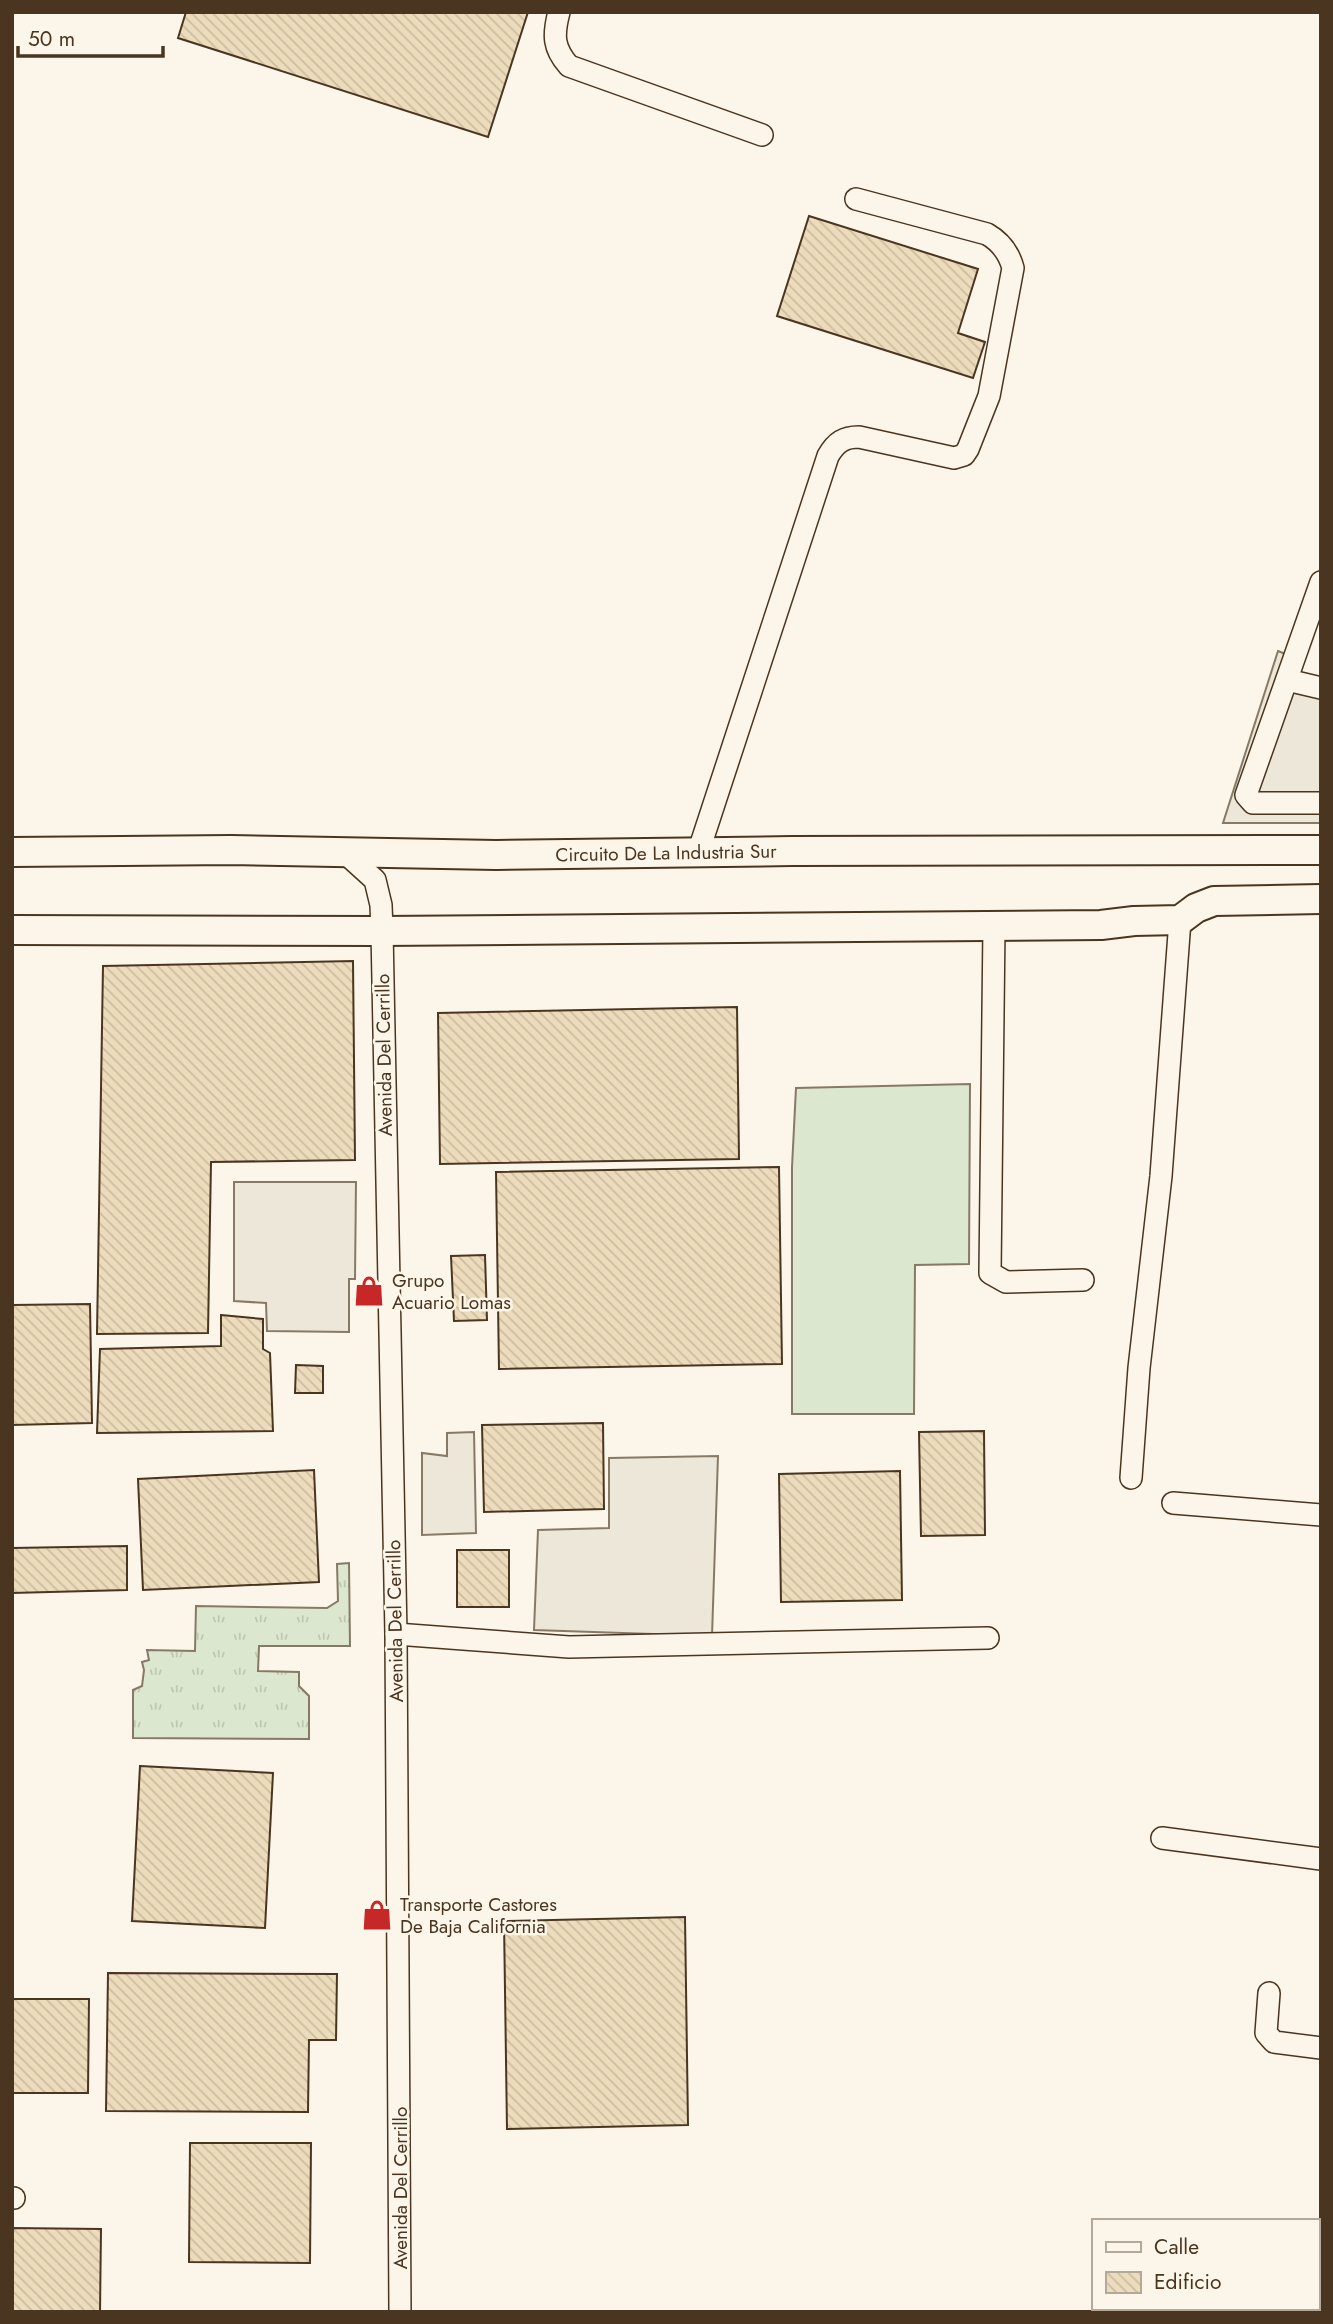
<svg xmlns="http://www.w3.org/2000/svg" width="1333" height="2324" font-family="Jost,sans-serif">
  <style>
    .grass { fill: url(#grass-tufts); stroke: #887966; stroke-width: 2 }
    .pitch { fill: #dce7d0; stroke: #887966; stroke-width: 2 }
    .parking { fill: #ede7d9; stroke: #887966; stroke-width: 2 }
    .building { fill: url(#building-back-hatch); stroke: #4a3520; stroke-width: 2 }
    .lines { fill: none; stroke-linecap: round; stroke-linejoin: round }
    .minor-casing { stroke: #4a3520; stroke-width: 24 }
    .major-casing { stroke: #4a3520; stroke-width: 32 }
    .path { stroke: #7f6f5c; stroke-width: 3.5; stroke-dasharray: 5 3.5; stroke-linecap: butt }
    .minor { stroke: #fbf6e9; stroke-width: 21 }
    .major { stroke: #fbf6e9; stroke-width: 28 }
    .labels { text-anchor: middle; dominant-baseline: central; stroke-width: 5; stroke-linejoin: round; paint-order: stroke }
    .street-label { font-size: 19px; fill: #4a3520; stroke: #fbf6e9 }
    .poi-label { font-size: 19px; fill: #4a3520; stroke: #fbf6e9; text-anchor: start }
  </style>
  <defs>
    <pattern id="grass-tufts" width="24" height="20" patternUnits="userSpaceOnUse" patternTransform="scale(1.75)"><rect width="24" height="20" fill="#dce7d0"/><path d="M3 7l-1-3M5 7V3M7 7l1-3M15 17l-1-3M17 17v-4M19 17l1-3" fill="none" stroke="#bec7b2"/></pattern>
    <pattern id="building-back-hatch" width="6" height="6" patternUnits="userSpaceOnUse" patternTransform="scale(1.75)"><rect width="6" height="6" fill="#ecdcbc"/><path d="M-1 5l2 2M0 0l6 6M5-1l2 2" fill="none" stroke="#ccbda1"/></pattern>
  </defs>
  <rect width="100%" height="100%" fill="#fbf6e9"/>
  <!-- grass -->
  <polygon class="grass" points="349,1563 350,1646 259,1646 258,1671 299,1672 299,1686 309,1696 309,1739 133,1738 133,1690 142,1686 144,1670 142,1662 149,1660 147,1650 195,1651 196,1606 327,1608 338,1601 337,1564"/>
  <!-- pitch -->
  <polygon class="pitch" points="970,1084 969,1264 915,1265 914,1414 792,1414 792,1167 796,1088"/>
  <!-- parking -->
  <g class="parking">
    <polygon points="1278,651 1293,657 1291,674 1321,684 1321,823 1223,823"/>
    <polygon points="234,1182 356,1182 355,1279 349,1279 349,1332 267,1331 266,1303 234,1301"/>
    <polygon points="474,1432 476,1533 422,1535 422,1453 447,1456 447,1433"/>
    <polygon points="718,1456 712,1636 534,1630 538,1530 609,1528 609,1458"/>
  </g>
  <!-- building -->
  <g class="building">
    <polygon points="186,12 528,12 488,137 178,38"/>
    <polygon points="809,216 978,269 958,333 985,342 973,378 777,316"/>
    <polygon points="353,961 355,1160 211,1162 208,1333 97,1334 103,966"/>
    <polygon points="737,1007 739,1159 440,1164 438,1013"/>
    <polygon points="779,1167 782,1364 499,1369 496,1172"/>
    <polygon points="485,1255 487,1320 454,1321 451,1256"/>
    <polygon points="90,1304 92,1423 12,1425 12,1305"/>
    <polygon points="221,1315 263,1319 263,1349 270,1353 273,1431 97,1433 100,1349 221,1346"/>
    <polygon points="296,1365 323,1366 323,1393 295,1393"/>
    <polygon points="603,1423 604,1509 484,1512 482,1425"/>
    <polygon points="984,1431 985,1535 921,1536 919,1432"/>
    <polygon points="314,1470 319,1582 143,1590 138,1479"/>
    <polygon points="900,1471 902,1600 781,1602 779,1474"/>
    <polygon points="127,1546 127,1590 12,1593 12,1548"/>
    <rect x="457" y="1550" width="52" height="57"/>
    <polygon points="140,1766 273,1773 265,1928 132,1921"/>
    <polygon points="685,1917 688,2125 507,2129 504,1921"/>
    <polygon points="108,1973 337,1974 336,2040 309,2040 308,2112 106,2111"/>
    <polygon points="12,1999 89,1999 88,2093 12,2093"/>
    <polygon points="190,2143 311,2143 310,2263 189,2262"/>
    <polygon points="12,2228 101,2229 100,2312 12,2312"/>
  </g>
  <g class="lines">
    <!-- minor casing -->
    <g class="minor-casing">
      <g id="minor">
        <path d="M559,12C553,35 553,48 569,66L762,135"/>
        <polyline points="1321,582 1246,795 1253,803 1321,803"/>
        <polyline points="1287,680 1321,688"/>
        <polyline points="343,851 375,880 381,905 382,931 396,1634 400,2312"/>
        <path d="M698,853L828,456C836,442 844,437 859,437L954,458L964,455L968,449L989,396L1013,268C1009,253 1001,242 987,234L856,199"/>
        <polyline points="994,926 990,1273 1006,1282 1083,1280"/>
        <polyline points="1131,1478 1139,1368 1161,1176 1180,920"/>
        <polyline points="1173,1503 1321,1515"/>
        <polyline points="396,1634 569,1647 988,1638"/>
        <polyline points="1162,1838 1321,1859"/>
        <polyline points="1269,1993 1266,2033 1274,2042 1321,2048"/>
        <polyline points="12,2198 14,2198"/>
      </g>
    </g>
    <!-- major casing -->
    <g class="major-casing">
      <g id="major">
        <polyline points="12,852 231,850 496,855 792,851 1321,850"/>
        <polyline points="12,930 382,931 1101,925 1134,921 1180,920 1196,908 1214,901 1321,899"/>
      </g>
    </g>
    <!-- path -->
    <polyline class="path" points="1321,658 1321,660"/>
    <!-- minor -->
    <use href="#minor" class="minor"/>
    <!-- major -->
    <use href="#major" class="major"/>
  </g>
  <!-- icons -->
  <defs>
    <g id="shop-bare" transform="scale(2.415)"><path d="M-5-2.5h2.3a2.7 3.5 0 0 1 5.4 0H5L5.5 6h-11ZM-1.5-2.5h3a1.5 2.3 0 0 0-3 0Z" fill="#c62828" stroke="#fbf6e9" stroke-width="2.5" paint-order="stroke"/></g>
  </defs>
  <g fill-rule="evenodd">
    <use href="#shop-bare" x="369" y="1291"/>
    <use href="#shop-bare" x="377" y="1915"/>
  </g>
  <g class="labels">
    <!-- street labels -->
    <g class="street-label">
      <text transform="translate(666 853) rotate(-1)">Circuito De La Industria Sur</text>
      <text transform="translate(384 1055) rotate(-91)">Avenida Del Cerrillo</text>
      <text transform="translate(395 1621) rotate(-91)">Avenida Del Cerrillo</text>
      <text transform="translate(400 2188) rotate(-90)">Avenida Del Cerrillo</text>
    </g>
    <!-- poi labels -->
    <g class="poi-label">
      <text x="392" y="1280">Grupo<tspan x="392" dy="22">Acuario Lomas</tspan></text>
      <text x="400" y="1904">Transporte Castores<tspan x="400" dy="22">De Baja California</tspan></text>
    </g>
  </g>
  <!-- border -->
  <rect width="1333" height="2324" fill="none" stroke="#4a3520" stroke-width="28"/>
  <!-- legend -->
  <rect x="1092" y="2219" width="228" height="91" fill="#fbf6e9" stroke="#b4a999" stroke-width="2"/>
  <rect x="1106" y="2242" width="35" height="10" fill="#fbf6e9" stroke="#b4a999" stroke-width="2"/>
  <text x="1154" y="2254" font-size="21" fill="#4a3520">Calle</text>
  <rect x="1106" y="2272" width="35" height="21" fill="url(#building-back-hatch)" stroke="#b4a999" stroke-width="2"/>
  <text x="1154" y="2289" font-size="21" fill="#4a3520">Edificio</text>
  <!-- scale -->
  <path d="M18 46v10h145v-10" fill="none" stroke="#4a3520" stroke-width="3.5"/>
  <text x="28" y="46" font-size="21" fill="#4a3520" stroke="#fbf6e9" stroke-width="5" paint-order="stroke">50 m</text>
</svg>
